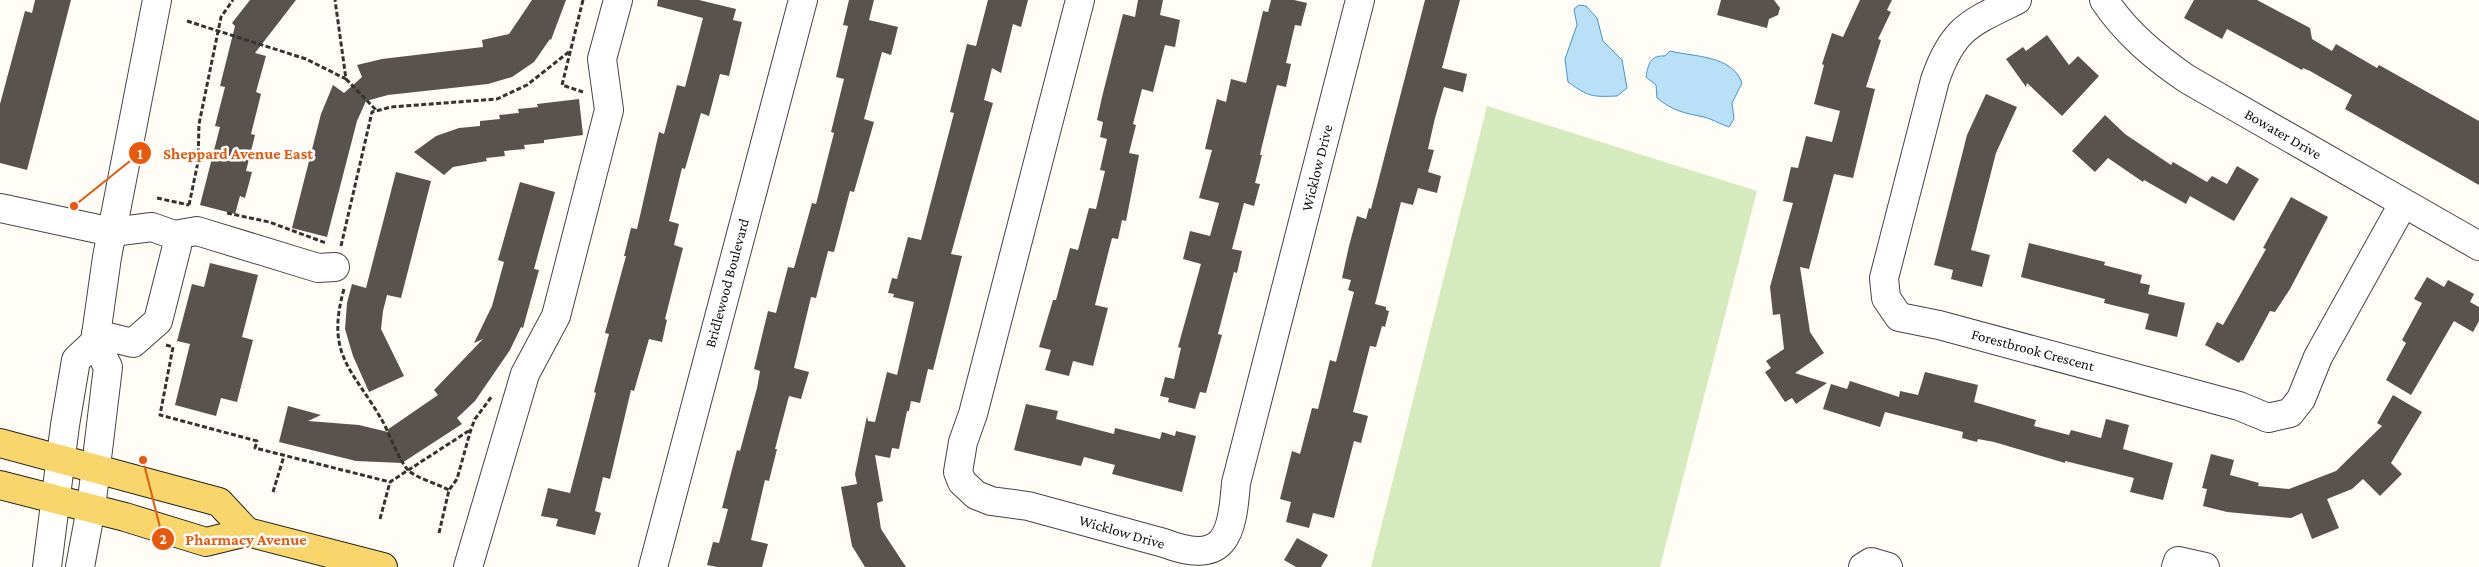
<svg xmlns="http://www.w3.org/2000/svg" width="2479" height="567" font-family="'Crimson Pro',serif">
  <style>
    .green { fill: #d5ebbd }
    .water { fill: #b9e0f7; stroke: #3f96cf }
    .building { fill: #5a524d }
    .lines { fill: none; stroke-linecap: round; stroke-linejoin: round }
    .minor-casing { stroke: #444; stroke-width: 30 }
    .major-casing { stroke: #222; stroke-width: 30 }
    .path { stroke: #333; stroke-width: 3; stroke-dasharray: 5 2.5; stroke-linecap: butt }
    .minor { stroke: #fff; stroke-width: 28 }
    .major { stroke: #f9d66b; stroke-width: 28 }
    .labels { text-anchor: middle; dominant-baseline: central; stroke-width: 5; stroke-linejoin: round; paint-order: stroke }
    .street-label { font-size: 15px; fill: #111; stroke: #fff }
    .leader { fill: none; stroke: #e8590c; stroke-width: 2 }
    .callout-dot { fill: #e8590c; stroke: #fff; stroke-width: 2 }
    .mark-label { font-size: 15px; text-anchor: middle; font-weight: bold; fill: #fff }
    .callout-label { font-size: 16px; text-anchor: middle; font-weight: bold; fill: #e8590c; stroke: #fff; stroke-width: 5; stroke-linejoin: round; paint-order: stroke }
  </style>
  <rect width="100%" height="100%" fill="#fffdf5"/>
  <!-- green -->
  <polygon class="green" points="1487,106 1757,191 1660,567 1371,567"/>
  <!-- water -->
  <g class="water">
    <path d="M1579,5L1586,6L1597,18L1603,41L1622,60L1627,88L1617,96C1592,97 1589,97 1568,82L1565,59L1577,25L1574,9Z"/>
    <path d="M1670,51C1694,57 1732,55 1742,83L1732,103L1734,119L1729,127C1720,124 1712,119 1704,117C1684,113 1673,111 1657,98L1656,85L1646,77C1648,65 1650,55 1665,56Z"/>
  </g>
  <!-- building -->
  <g class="building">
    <polygon points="35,0 71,0 27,170 0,163 0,104 25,11 32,13"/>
    <polygon points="250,0 296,0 255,53 266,56 256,92 261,94 251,134 255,135 246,171 252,172 245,198 240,196 235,214 200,205 220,127 215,126 225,87 220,86 235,26 232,23"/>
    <polygon points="532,0 566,0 551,40 550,39 534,62 512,77 488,84 388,95 366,101 357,121 327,237 292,228 321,114 333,85 344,93 362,77 357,65 382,59 483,47 482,40 509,34"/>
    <polygon points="658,0 699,0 736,9 733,20 742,22 729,76 720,74 709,116 701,113 685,169 682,168 669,221 679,224 674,245 683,248 665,319 667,320 662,342 649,339 634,391 631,390 610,479 603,477 595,511 601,513 595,535 556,526 558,519 541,516 548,488 570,493 596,393 594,392 609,334 605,333 626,256 624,256 631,228 637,229 659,132 664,134 677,85 685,87 703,18 657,6"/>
    <polygon points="849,0 874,0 869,20 898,27 891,55 882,52 864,119 874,122 854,192 850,191 834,252 828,251 816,298 811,297 794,368 809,372 801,399 789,396 775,449 777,449 769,481 765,480 751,540 768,544 762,567 717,567 707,565 713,542 719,543 728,509 722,508 737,450 740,451 757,388 760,371 754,369 768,311 776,313 788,267 794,268 812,203 816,204 834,133 831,132 844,79 836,77 848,26 843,25"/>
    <polygon points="988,0 1028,0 1021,27 1013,24 1001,73 992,68 984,100 993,103 951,254 962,256 933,370 928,369 920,403 911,401 909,411 907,411 899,449 892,448 890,458 875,455 883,501 877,503 881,529 906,567 865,567 852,546 841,487 857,484 855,474 867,416 868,421 875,422 887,372 897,375 914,302 893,297 894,294 888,293 892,278 897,279 908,237 921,240 954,113 950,112 967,44 976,46"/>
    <polygon points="1138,0 1163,0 1160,15 1180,20 1175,47 1165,45 1153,92 1142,89 1133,124 1136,125 1129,153 1139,155 1126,221 1122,220 1118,239 1112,238 1095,305 1108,308 1093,366 1073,361 1069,376 1045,370 1051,350 1039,347 1053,300 1056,300 1070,248 1078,250 1089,208 1096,209 1105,171 1100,170 1107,139 1100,137 1103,122 1097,120 1102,97 1123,14 1135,17"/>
    <polygon points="1271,0 1294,0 1307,3 1301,26 1295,25 1286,63 1291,64 1286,87 1277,85 1261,150 1260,155 1262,155 1255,183 1260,184 1254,206 1244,203 1232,249 1242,251 1237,273 1234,272 1218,334 1222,335 1206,393 1200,392 1195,409 1168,402 1169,398 1160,396 1165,377 1174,379 1181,348 1178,347 1201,264 1183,259 1190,231 1210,236 1219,203 1199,198 1212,150 1205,149 1217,99 1226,102 1231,79 1246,83 1263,11 1268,12"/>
    <polygon points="1425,0 1460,0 1442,68 1467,74 1463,92 1444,87 1435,118 1428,149 1434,150 1428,172 1441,176 1437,193 1418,188 1413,205 1401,202 1375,304 1386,307 1386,310 1389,311 1385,327 1382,326 1376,347 1370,346 1353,412 1368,416 1361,443 1354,441 1334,518 1313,513 1309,528 1286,522 1291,502 1280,499 1292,451 1300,454 1312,408 1318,409 1330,360 1336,362 1354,292 1348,290 1351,280 1342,278 1349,246 1357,216 1366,219 1369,208 1371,209"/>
    <polygon points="1721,0 1774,0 1780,8 1778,15 1769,19 1767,28 1717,15"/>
    <polygon points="1860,0 1892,0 1887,10 1891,12 1878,39 1881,40 1866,87 1875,89 1853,178 1834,174 1809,269 1800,267 1810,332 1824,353 1795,373 1827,383 1796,404 1792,398 1785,402 1765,372 1771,368 1766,361 1784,349 1780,314 1773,315 1770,287 1793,203 1783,201 1791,167 1798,168 1806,136 1832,142 1840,111 1814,104 1824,65 1822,64 1832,33 1843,37"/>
    <polygon points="2194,0 2257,0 2310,28 2312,39 2332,51 2336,44 2377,68 2379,65 2479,121 2479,185 2345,109 2352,95 2310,71 2303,68 2302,70 2227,29 2222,39 2184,18"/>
    <polygon points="2047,35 2069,65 2078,56 2099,76 2062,116 2027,83 2026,87 2006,59 2023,47 2026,51"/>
    <polygon points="1986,94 2017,107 1996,153 1971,250 1990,255 1982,287 1951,279 1953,270 1934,265 1967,135"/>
    <polygon points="579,99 583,135 544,140 544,143 524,145 525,149 504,151 505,156 486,158 487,161 453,167 444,175 414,152 436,136 459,128 480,126 480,121 500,119 499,115 519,113 518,109 538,107 537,104"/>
    <polygon points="2105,115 2125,134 2171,165 2173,162 2207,182 2212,176 2227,184 2237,166 2259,179 2234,221 2190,196 2186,204 2144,180 2143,182 2108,158 2095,172 2072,151"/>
    <polygon points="396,172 431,181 401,298 387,295 383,311 381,329 404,376 369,392 353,356 345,329 347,303 352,284 366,288"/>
    <polygon points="520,182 555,192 534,269 539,270 523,328 521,327 510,350 475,401 457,418 462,424 402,463 356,461 279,442 288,406 321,415 308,421 359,425 388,432 387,430 438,395 434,390 483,339 474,343 492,306 504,262 498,260"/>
    <polygon points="2291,197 2328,217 2290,289 2275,312 2270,311 2243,361 2241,360 2239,363 2205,345 2217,322 2223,325 2266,249 2263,248"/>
    <polygon points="2029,243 2105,262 2104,265 2142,275 2140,283 2150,285 2148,294 2185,303 2177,337 2145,329 2149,314 2104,303 2105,299 2021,277"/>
    <polygon points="210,263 258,275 242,337 253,340 237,402 221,398 216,416 175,405 190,344 177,341 192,284 204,287"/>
    <polygon points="2427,277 2444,287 2448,280 2474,294 2470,302 2479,307 2479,321 2473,332 2454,321 2411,395 2386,380 2406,343 2402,340 2422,303 2414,299"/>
    <polygon points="1925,372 1978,385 1974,402 2036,420 2034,426 2069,435 2071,430 2101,438 2106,419 2129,425 2123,449 2173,463 2163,500 2130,492 2134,478 2065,461 2065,463 1994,442 1978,439 1977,442 1962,438 1963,432 1885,412 1880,427 1823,409 1831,384 1847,389 1850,381 1899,397 1900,391 1918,395"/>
    <polygon points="2393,395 2422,412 2391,463 2402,474 2380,496 2363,479 2352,489 2327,499 2339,528 2312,539 2302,513 2291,518 2227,512 2203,506 2207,489 2202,488 2211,454 2234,460 2230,475 2259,483 2258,486 2289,489 2336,471 2382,426 2377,423"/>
    <polygon points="1026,404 1058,411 1056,419 1114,434 1115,428 1160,439 1162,432 1175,436 1176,431 1196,436 1182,492 1112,474 1115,465 1084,457 1081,466 1014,450"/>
    <polygon points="1297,538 1328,555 1321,567 1296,567 1284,560"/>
  </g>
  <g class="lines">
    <!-- minor casing -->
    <g class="minor-casing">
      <g id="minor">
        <path d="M1080,0L973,414L963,442L958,472L962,482L976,495L991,501L1028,506L1164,543C1226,567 1232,534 1236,483L1360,0"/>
        <path d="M2017,0C1970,23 1953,28 1935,80L1884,278L1886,298L1899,317L1939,325L2239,406L2268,418L2290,413L2301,399L2318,357L2403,204"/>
        <path d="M2104,0C2126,33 2155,57 2187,79L2479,246"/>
        <polyline points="0,208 112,232 152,227 174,235 177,246 158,321 133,343 96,334"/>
        <polyline points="174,235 197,231 318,268 335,267"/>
        <polyline points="47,567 65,425 76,360 95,342 107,257 157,0"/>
        <polyline points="80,567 91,508 108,367 95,342"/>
        <polyline points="468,567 525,374 556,316 609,110 602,59 618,0"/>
        <polyline points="653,567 803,0"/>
        <polyline points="1863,567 1871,562 1888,567"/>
        <polyline points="2176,567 2178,561 2205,567"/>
      </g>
    </g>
    <!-- major casing -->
    <g class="major-casing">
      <g id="major">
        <polyline points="0,443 219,502 247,532"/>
        <polyline points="0,485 125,517 206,542 247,532 383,567"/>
      </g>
    </g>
    <!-- path -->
    <g class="path">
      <polyline points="583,0 562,85 583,92"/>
      <polyline points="187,21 306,59 346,79 335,0"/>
      <polyline points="346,79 377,111"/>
      <polyline points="157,198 189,205"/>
      <polyline points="189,205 198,162 199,124 221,17 233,0"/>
      <polyline points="227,213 269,222 326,243"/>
      <polyline points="341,246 372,112 391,107 497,99 527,85 570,51"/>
      <path d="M344,289C325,356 353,369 383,422C390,435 398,459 408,470C414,477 440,485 449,490"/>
      <polyline points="166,345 173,347 160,415 257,441 255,448 390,482 470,430"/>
      <polyline points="273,492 284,456"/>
      <polyline points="380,519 390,482"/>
      <polyline points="439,533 449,490 457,479 471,429 475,419 492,396"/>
    </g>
    <!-- minor -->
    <use href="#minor" class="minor"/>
    <!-- major -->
    <use href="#major" class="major"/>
  </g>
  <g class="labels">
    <!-- street labels -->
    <g class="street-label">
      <text transform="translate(2283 134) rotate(30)">Bowater Drive</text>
      <text transform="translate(1317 168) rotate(-76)">Wicklow Drive</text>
      <text transform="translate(727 283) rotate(-75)">Bridlewood Boulevard</text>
      <text transform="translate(2033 350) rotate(15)">Forestbrook Crescent</text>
      <text transform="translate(1122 532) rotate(16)">Wicklow Drive</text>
    </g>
  </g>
  <!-- callouts -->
  <path class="leader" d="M74 206L140 153M143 460L163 539"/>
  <g class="callout-dot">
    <circle cx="74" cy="206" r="5"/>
    <circle cx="143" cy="460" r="5"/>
    <circle cx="140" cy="153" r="12"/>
    <circle cx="163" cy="539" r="12"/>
  </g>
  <g class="mark-label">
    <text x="140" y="159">1</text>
    <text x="163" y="544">2</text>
  </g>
  <g class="callout-label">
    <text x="238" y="159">Sheppard Avenue East</text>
    <text x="246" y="545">Pharmacy Avenue</text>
  </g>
</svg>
